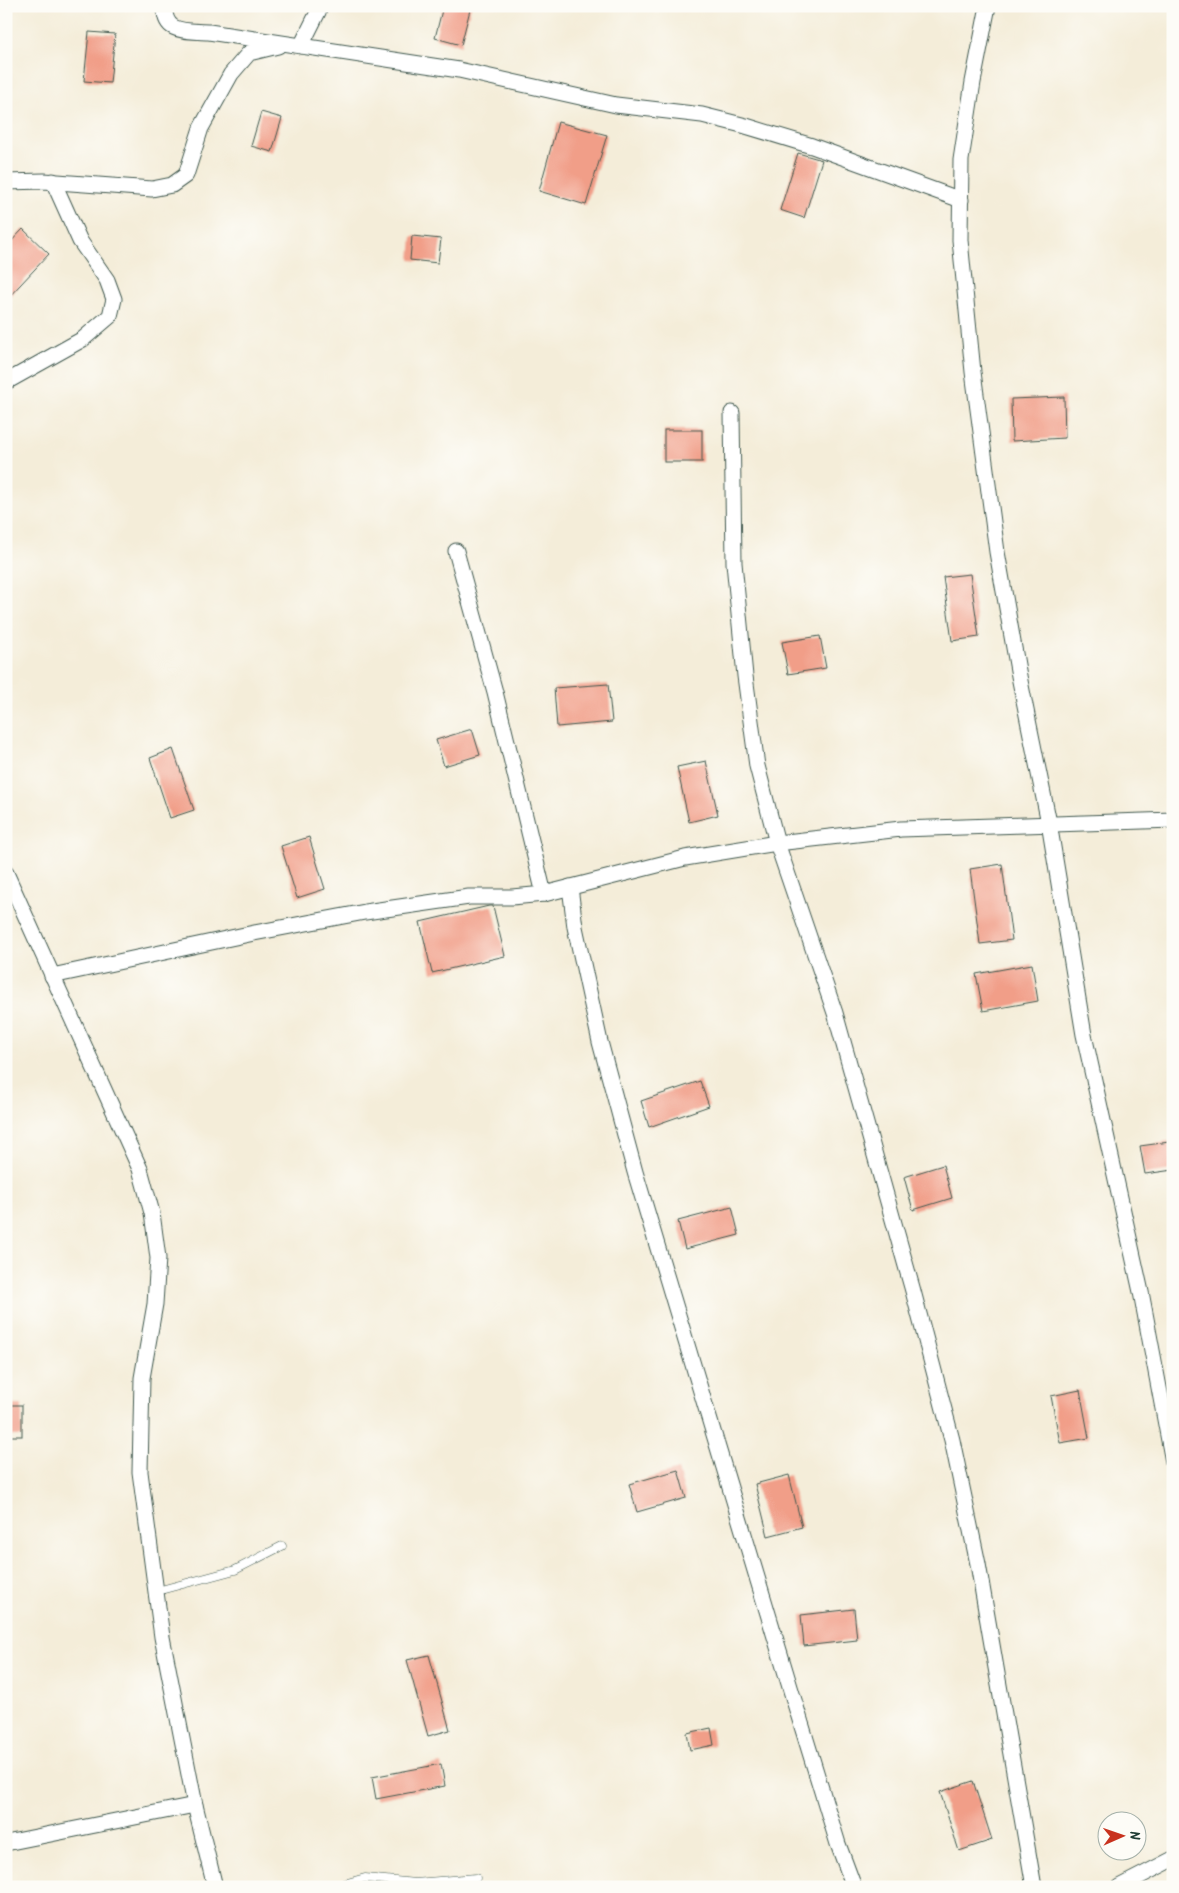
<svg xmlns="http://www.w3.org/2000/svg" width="1179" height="1893" font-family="Kalam,sans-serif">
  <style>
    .building { fill: #f19e88 }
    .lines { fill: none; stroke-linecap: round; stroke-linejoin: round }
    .service-casing { stroke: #3f574d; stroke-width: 9 }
    .minor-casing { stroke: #3f574d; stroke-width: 17 }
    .service { stroke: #fff; stroke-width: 8 }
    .minor { stroke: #fff; stroke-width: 15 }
  </style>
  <rect width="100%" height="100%" fill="#fdfcf7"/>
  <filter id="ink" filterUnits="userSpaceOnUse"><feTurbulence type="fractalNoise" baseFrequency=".02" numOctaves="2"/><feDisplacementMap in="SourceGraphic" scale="10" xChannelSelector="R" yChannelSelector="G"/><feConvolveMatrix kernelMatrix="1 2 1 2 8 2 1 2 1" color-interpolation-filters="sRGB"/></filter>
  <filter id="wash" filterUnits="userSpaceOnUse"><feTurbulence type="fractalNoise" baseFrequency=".0096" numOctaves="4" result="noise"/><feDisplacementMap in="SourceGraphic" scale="20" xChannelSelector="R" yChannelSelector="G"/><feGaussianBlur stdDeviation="1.12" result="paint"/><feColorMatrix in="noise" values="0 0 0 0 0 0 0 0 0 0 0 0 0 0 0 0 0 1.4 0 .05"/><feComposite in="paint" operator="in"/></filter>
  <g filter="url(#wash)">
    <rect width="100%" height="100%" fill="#f4edd9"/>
    <g id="blocks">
      <!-- building -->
      <g class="building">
        <polygon points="443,6 471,6 461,45 435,38"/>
        <polygon points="89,32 115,34 110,83 84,81"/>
        <polygon points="261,112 282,118 272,152 251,146"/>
        <polygon points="558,122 607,135 586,205 539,191"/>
        <polygon points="798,153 822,160 804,218 780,210"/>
        <polygon points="23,229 49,254 6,300 6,247"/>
        <polygon points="412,236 441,239 438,263 410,260"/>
        <polygon points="1064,397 1065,438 1012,441 1011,399"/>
        <rect x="664" y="430" width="38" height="32"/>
        <polygon points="970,574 979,637 952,641 943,577"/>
        <polygon points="820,636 826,668 788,674 782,642"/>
        <polygon points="608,684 612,722 557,727 554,688"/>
        <polygon points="472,729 480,755 444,766 436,740"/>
        <polygon points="173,749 194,810 170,818 150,758"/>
        <polygon points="706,761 718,815 689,822 677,767"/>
        <polygon points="309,837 325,889 297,898 281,846"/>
        <polygon points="1002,864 1012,940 980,944 970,869"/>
        <polygon points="489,906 493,906 505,956 432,973 420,922"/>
        <polygon points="1032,964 1038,1001 983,1011 976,974"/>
        <polygon points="700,1081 709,1106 649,1127 641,1101"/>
        <polygon points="1169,1142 1173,1170 1145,1174 1140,1146"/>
        <polygon points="943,1165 952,1198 913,1210 904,1177"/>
        <polygon points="732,1207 739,1235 685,1249 678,1221"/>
        <polygon points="1080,1390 1089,1438 1060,1443 1051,1396"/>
        <rect x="6" y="1405" width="16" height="31"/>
        <polygon points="678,1470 686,1498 637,1512 629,1484"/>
        <polygon points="789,1475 802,1527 768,1536 755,1484"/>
        <polygon points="854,1609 857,1640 804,1646 801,1615"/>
        <polygon points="429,1655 450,1730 428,1736 407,1660"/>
        <polygon points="711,1728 714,1745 690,1750 687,1733"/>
        <polygon points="441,1764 445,1786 376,1799 372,1777"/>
        <polygon points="973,1781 992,1840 959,1851 940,1792"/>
      </g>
    </g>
  </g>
  <g filter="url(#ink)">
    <use href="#blocks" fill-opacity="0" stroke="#3f574d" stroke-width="1"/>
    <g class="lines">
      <!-- service casing -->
      <g class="service-casing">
        <g id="service">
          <polyline points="157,1591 235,1570 282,1546"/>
          <polyline points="333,1887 365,1878 415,1883 476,1878"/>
        </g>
      </g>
      <!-- minor casing -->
      <g class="minor-casing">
        <g id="minor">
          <path d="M165,6C163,35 187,30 209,32L459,70L616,105L702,115L746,126L812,146L961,200"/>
          <polyline points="988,6 973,82 961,160 960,240 973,372 997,552 1019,676 1049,823 1084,1035 1141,1292 1173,1462"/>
          <polyline points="301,46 321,6"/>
          <polyline points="6,182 44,181 152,189 172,185 186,175 201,128 231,74 249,53 278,46"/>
          <polyline points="6,382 83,339 110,316 114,299 107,280 80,241 53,181"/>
          <polyline points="732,413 734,563 745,676 757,766 777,843 835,1013 913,1291 952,1440 978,1564 1034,1887"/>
          <polyline points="456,551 495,692 544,894"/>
          <polyline points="6,873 140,1169 152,1213 158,1258 155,1304 142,1378 140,1472 162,1637 195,1805 215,1887"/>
          <polyline points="570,887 575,927 600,1042 635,1172 793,1697 838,1844 854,1887"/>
          <polyline points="52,976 254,933 365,912 469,897 512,897 544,894 685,858 777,843 901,829 1173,820"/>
          <polyline points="6,1843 195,1805"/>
          <polyline points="1119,1887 1173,1859"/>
        </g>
      </g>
      <!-- service -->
      <use href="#service" class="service"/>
      <!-- minor -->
      <use href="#minor" class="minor"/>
    </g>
  </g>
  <!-- margin -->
  <rect width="1179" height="1893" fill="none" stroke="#fdfcf7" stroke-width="25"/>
  <!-- north arrow -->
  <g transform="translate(1122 1836) rotate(88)"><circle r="24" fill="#fdfcf7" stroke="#a4b0a9"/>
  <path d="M0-4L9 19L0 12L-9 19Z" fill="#c8321e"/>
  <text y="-8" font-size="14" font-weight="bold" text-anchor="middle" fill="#1f3d34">N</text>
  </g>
</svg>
